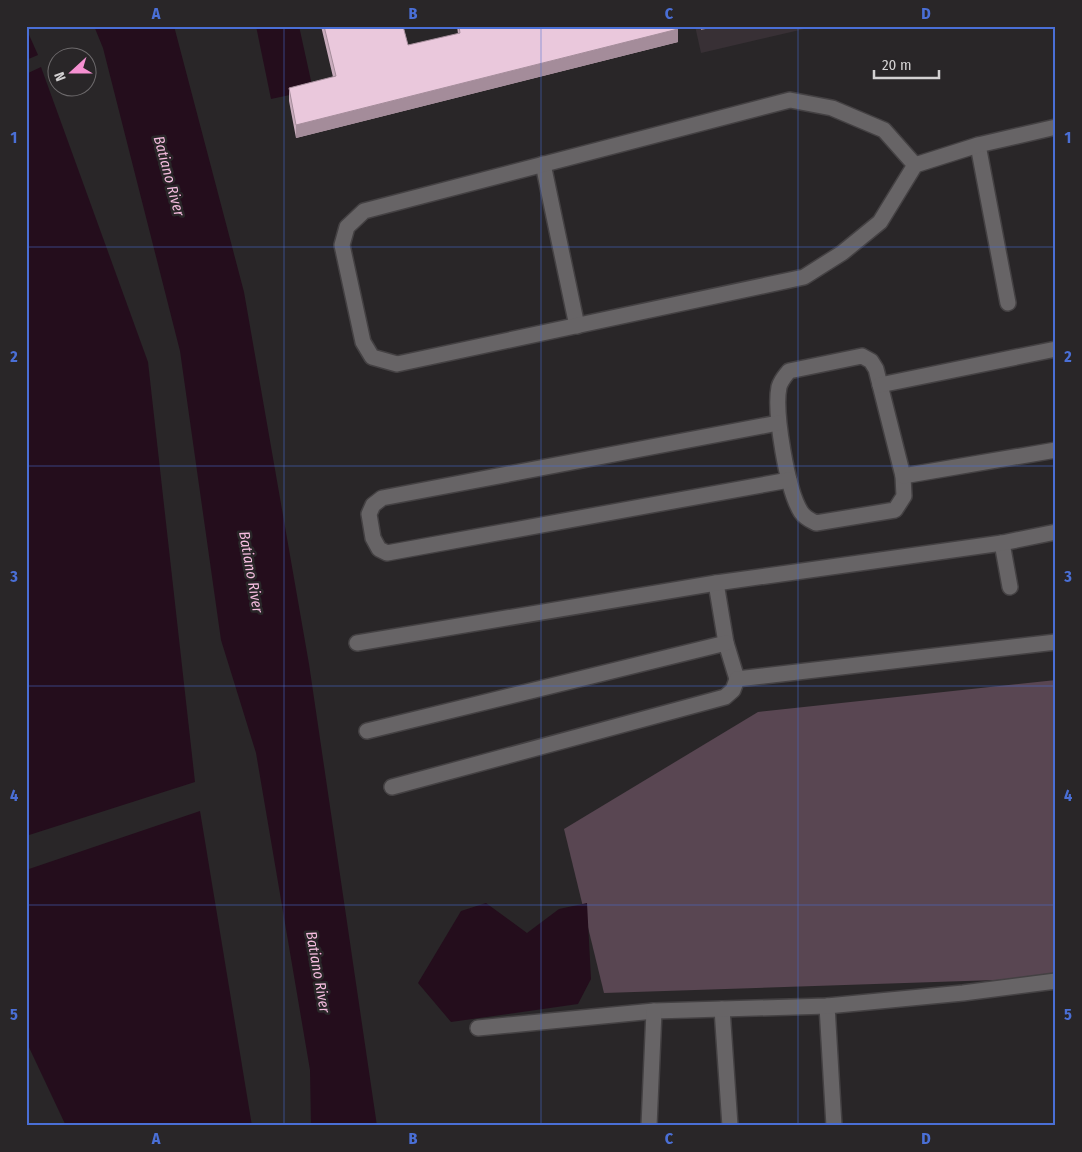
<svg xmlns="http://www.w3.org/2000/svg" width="1082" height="1152" font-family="'Fira Sans Condensed',sans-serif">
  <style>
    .built { fill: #383035 }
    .green { fill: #594652 }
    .water { fill: #240d1c }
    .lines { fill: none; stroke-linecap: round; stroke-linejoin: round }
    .minor-casing { stroke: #444143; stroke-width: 18 }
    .minor { stroke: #676466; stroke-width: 15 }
    .wall { fill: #c9acbd }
    .shaded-wall { fill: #a48c9a }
    .building { fill: #eac8dc; stroke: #a48c9a }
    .grid { fill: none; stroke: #4a6fd6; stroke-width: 1; stroke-opacity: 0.55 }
    .labels { text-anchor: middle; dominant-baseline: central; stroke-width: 5; stroke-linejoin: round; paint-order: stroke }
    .water-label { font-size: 15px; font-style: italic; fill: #f4bcde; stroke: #292628 }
    .neatline { fill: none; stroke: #4a6fd6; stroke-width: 2 }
    .grid-label { font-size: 16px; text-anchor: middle; font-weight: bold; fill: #4a6fd6 }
  </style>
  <rect width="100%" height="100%" fill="#292628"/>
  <!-- built -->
  <polygon class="built" points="695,26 817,26 701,53"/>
  <!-- green -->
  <polygon class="green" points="1056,680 1056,978 604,993 564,829 758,712"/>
  <!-- water -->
  <g class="water">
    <polygon points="94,26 174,26 244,292 309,664 377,1126 311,1126 310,1070 256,753 221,640 180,351 103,48"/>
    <polygon points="256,26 299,26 313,90 271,99"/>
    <polygon points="26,28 38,55 26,60"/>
    <polygon points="41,67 148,362 195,782 26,836 26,74"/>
    <polygon points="200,811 252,1126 66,1126 26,1041 26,870"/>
    <polygon points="486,903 527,933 559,909 587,903 591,979 578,1004 451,1022 418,983 461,911"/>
  </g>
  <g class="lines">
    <!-- minor casing -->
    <g class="minor-casing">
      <g id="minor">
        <polyline points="978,145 1008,303"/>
        <polyline points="543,164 577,326"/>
        <polyline points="915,165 884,130 832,108 790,100 364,211 347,227 342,245 363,342 372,357 397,364 804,277 842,253 880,222 915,165 978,145 1056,127"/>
        <path d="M862,356L871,361L876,369L903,476L904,496L895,510L816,523C810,520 805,518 801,512C787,490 774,412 779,387C781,380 785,376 789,371Z"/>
        <polyline points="880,385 1056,349"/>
        <polyline points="778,423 382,498 373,505 369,514 373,538 379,549 387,553 789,480"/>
        <polyline points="903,476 1056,450"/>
        <polyline points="1002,543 1010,587"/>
        <polyline points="716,583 726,643 737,679"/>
        <polyline points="357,643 716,583 1002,543 1056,532"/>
        <polyline points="367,731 726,643"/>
        <polyline points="392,787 725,697 733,690 737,679 1056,642"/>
        <polyline points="827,1006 834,1126"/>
        <polyline points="722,1009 730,1126"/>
        <polyline points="478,1028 654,1011 827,1006 963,993 1056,981"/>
        <polyline points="649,1126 654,1011"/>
      </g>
    </g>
    <!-- minor -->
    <use href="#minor" class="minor"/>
  </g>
  <!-- wall -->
  <polygon class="wall" points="321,26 403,26 408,45 458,34 457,26 677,26 678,42 296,138 289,101 289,88 333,77"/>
  <!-- shaded-wall -->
  <g class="shaded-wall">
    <polygon points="701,26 719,26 701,30"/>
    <polygon points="678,29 678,42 296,138 296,125"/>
  </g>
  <!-- building -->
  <polygon class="building" points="324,26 403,26 408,45 460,33 459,26 677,26 678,29 296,125 289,88 336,76"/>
  <!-- grid -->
  <path class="grid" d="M284,26V1126M541,26V1126M798,26V1126M26,247H1056M26,466H1056M26,686H1056M26,905H1056"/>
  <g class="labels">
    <!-- water labels -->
    <g class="water-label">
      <text transform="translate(169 176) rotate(75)">Batiano River</text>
      <text transform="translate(251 572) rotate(80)">Batiano River</text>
      <text transform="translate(318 972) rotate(80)">Batiano River</text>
    </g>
  </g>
  <!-- border -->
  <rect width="1082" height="1152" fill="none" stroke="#292628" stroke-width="55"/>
  <!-- north arrow -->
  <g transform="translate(72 72) rotate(249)"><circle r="24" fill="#292628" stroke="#6d6a6c"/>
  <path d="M0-4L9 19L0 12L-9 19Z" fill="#f590d1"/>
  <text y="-8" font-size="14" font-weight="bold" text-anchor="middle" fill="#d3d1d2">N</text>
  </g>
  <!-- scale -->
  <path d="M874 70v8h65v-8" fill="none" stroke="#d3d1d2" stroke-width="2.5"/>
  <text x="882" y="70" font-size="15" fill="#d3d1d2" stroke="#292628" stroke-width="4" paint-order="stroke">20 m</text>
  <rect x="28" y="28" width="1026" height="1096" class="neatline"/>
  <g class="grid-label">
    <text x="156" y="19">A</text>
    <text x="413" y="19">B</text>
    <text x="669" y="19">C</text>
    <text x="926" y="19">D</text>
    <text x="14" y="143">1</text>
    <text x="1068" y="143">1</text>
    <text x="14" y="362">2</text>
    <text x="1068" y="362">2</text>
    <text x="14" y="582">3</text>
    <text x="1068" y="582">3</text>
    <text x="14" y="801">4</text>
    <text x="1068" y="801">4</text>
    <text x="14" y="1020">5</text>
    <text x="1068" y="1020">5</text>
    <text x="156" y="1144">A</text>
    <text x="413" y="1144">B</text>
    <text x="669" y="1144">C</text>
    <text x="926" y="1144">D</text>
  </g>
</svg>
